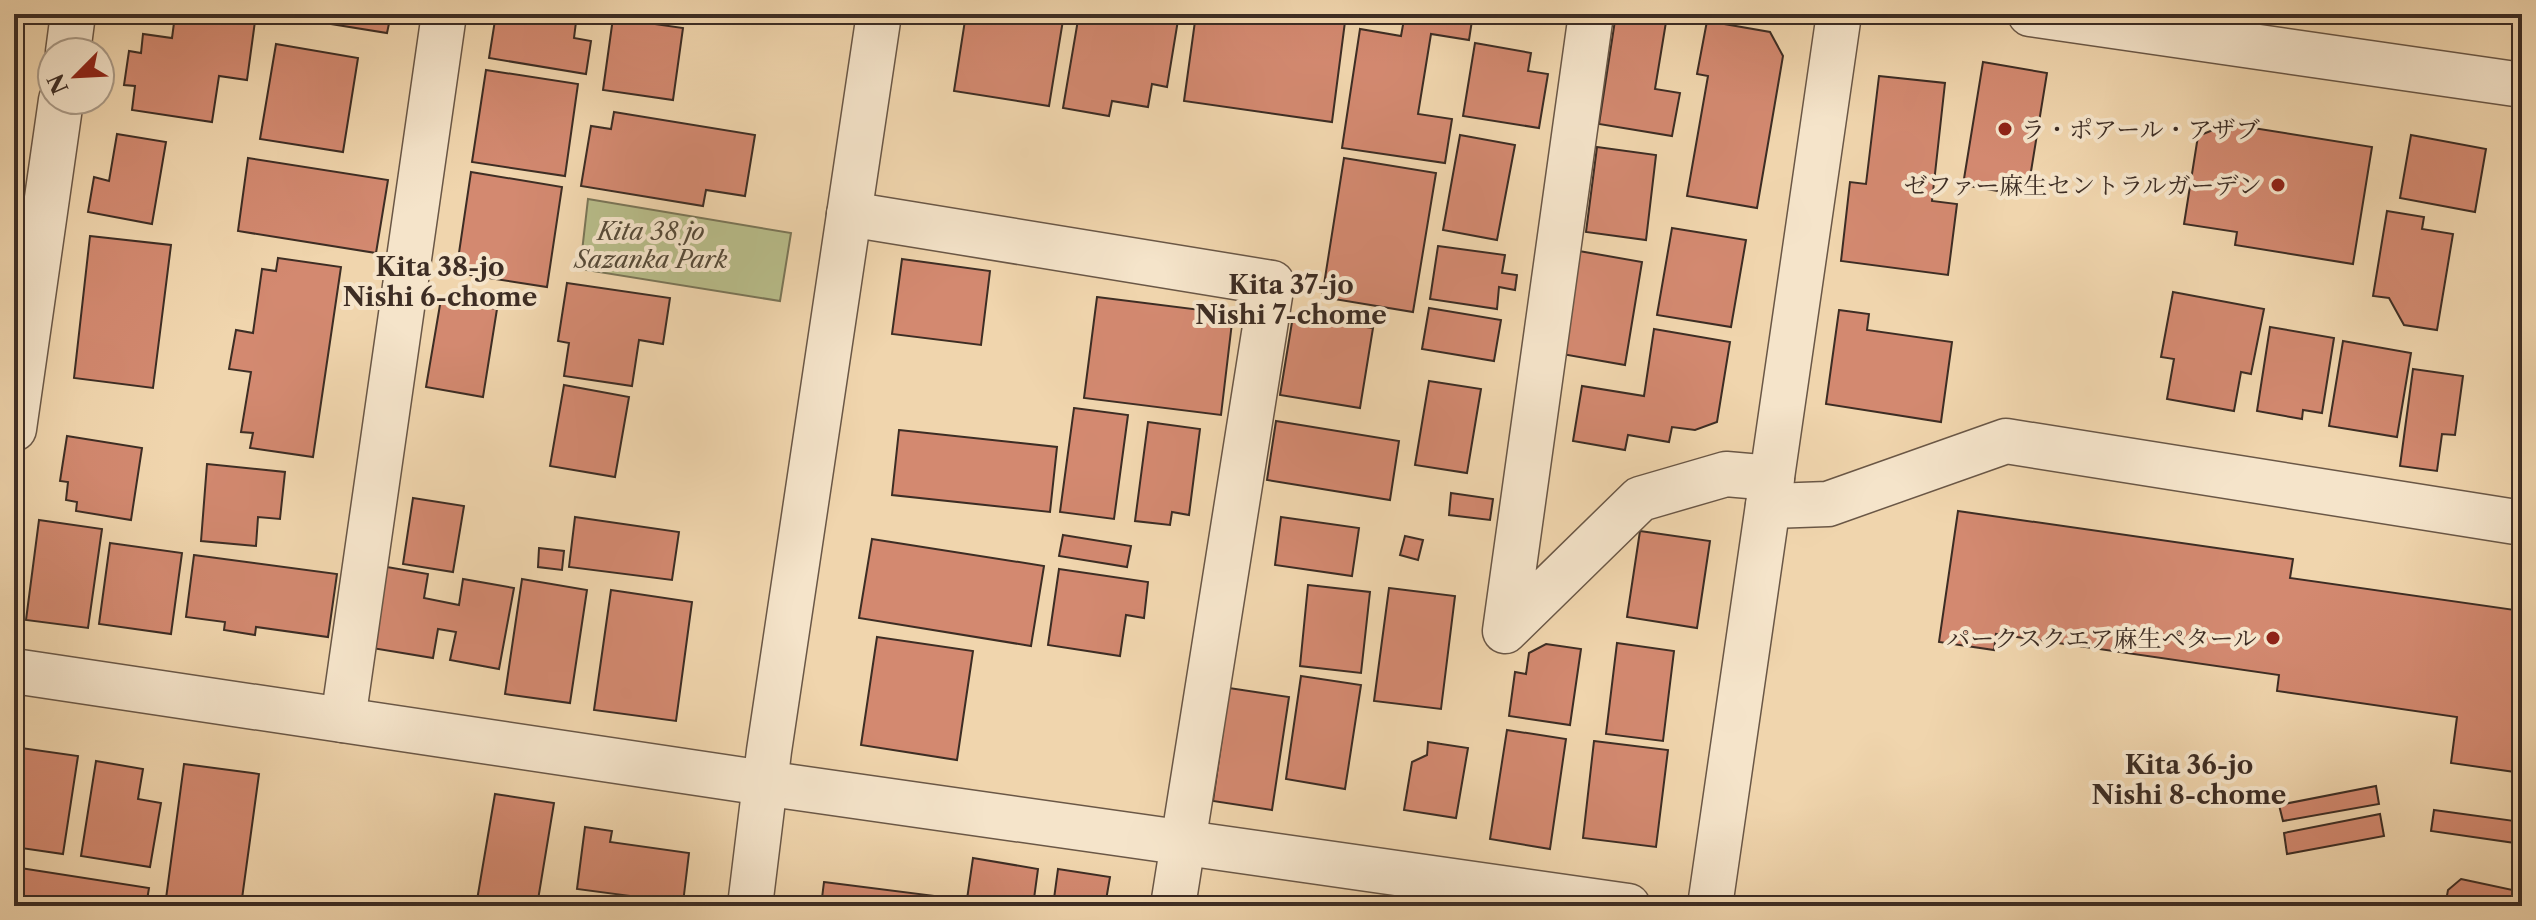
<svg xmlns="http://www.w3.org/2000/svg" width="2536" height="920" font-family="'Libre Caslon Text','Noto Serif JP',serif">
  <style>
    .green { fill: #b8bd8a; stroke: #7a7557; stroke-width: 2 }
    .building { fill: #d38970; stroke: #3d2d24; stroke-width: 2 }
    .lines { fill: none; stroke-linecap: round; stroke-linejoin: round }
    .street-casing { stroke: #6a5746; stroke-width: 47 }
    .street { stroke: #f5e4ca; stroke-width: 44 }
    .poi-dot { fill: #8f2418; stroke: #f5e4ca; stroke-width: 3 }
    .labels { text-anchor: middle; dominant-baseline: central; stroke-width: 8; stroke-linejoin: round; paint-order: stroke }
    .poi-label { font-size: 24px; fill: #3d2d24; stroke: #f5e4ca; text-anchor: end }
    .park-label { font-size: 24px; font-style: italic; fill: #564a38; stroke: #f5e4ca }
    .neighbourhood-label { font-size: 26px; font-weight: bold; fill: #3d2d24; stroke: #f5e4ca }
  </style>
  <rect width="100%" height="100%" fill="#f0d5ad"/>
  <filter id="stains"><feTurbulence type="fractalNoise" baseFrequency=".0025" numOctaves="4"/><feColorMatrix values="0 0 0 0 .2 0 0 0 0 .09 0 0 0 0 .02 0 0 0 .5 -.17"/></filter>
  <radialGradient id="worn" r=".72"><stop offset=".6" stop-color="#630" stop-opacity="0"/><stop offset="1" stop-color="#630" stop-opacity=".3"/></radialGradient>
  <!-- green -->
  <polygon class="green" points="588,199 791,233 780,301 580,269"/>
  <!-- building -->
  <g class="building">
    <polygon points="112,14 256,14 247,80 219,76 212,122 132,110 135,86 124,85 129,51 141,53 143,34 172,38 174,23"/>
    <polygon points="269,14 391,14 387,33"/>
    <polygon points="496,14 577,14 574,38 591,41 586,74 489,58"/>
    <polygon points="966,14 1064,14 1049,106 954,91"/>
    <polygon points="1079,14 1179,14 1167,87 1152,84 1148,107 1112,101 1109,116 1063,108"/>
    <polygon points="1196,14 1346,14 1332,122 1184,101"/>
    <polygon points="1405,14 1473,14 1469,40 1431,34 1418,114 1452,119 1445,163 1342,148 1360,29 1401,36"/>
    <polygon points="1616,14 1666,22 1655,89 1680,93 1672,136 1599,124"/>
    <polygon points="613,18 683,28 673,100 603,90"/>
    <polygon points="1707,21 1770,32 1783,56 1757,208 1687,196 1708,76 1697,74"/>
    <polygon points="1475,43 1531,53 1528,71 1548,74 1539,128 1463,116"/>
    <polygon points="276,44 358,58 343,152 260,139"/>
    <polygon points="1983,62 2047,73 2027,196 1963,185"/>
    <polygon points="486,70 578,84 565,176 472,162"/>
    <polygon points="1879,76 1945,83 1932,201 1957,204 1948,275 1841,261 1850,182 1866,184"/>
    <polygon points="614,112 755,135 745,196 706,190 703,206 581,186 591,126 611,129"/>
    <polygon points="2228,124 2372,147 2353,264 2235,245 2237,232 2184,224 2198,136"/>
    <polygon points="117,134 166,142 152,224 88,212 94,177 109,181"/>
    <polygon points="1460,135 1515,145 1497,240 1443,230"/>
    <polygon points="2411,135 2486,149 2475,212 2400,198"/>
    <polygon points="1597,147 1656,155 1646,240 1586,232"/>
    <polygon points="248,158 388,180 376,253 238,231"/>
    <polygon points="1344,158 1436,173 1413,312 1322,297"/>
    <polygon points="471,172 562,187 547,287 456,273"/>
    <polygon points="2387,211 2424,217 2422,229 2453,234 2437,330 2404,325 2389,298 2373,296"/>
    <polygon points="1672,228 1746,240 1731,327 1657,315"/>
    <polygon points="90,236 171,245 153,388 74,378"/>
    <polygon points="1438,246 1505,255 1502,273 1517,275 1515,290 1499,287 1497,309 1430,299"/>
    <polygon points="1579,251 1642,262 1625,365 1562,354"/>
    <polygon points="278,258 341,267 313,457 250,448 253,433 241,432 251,372 229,369 236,330 253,333 262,269 276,271"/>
    <polygon points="902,259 990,271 981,345 892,334"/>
    <polygon points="567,283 670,298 663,344 639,340 632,386 564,376 569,343 558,341"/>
    <polygon points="2173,292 2264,309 2251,374 2241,372 2234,411 2167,399 2174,359 2161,357"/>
    <polygon points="1097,297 1233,314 1221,415 1084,398"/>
    <polygon points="441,299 497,309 483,397 426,387"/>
    <polygon points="1429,308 1501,320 1494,361 1422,349"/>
    <polygon points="1839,310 1869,314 1867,330 1952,342 1941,422 1826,404"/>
    <polygon points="1293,316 1373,328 1360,408 1280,395"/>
    <polygon points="2270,327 2334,338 2322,413 2303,410 2302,419 2257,411"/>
    <polygon points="1654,329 1730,342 1717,422 1695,430 1672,427 1669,442 1628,435 1625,450 1573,441 1582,386 1644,396"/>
    <polygon points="2343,341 2411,353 2397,437 2329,426"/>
    <polygon points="2413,369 2463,376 2455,435 2442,434 2437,471 2400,466"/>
    <polygon points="1429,381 1481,389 1467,473 1415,465"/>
    <polygon points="564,385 629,397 615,477 550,466"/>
    <polygon points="1074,408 1128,415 1114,519 1060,512"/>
    <polygon points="1276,421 1399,441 1390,500 1267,480"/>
    <polygon points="1148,422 1200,429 1189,515 1172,512 1170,525 1135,521"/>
    <polygon points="899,430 1057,447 1050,512 892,495"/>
    <polygon points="67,436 142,448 131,520 76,511 77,502 66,500 68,482 60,481"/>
    <polygon points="207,464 285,472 280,519 258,517 256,546 201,541"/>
    <polygon points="1451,493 1493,499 1490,520 1449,515"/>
    <polygon points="413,498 464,506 453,572 403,564"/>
    <polygon points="1958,511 2293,559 2290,578 2522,611 2522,773 2451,763 2457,717 2277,691 2279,675 1996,634 1994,650 1939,642"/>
    <polygon points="575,517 679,532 672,580 569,567"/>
    <polygon points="1281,517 1359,528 1352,576 1275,565"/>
    <polygon points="39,520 102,529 88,628 26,620"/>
    <polygon points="1640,531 1710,541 1697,628 1627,617"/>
    <polygon points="1063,535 1131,546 1127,567 1059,556"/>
    <polygon points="1405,536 1423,540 1418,560 1400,555"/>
    <polygon points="872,539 1044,566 1031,646 859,618"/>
    <polygon points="110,543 182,553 171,634 99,624"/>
    <polygon points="539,548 564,551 562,570 538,567"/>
    <polygon points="194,555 337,574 328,637 256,627 255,635 224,630 225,622 186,617"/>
    <polygon points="381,566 428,574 424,598 459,605 463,579 514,588 499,669 450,660 456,632 438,629 433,658 366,647"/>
    <polygon points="1059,569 1148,582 1144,618 1126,615 1120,656 1048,645"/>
    <polygon points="522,579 587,590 570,703 505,694"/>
    <polygon points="1308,585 1370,592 1361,673 1300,666"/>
    <polygon points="1389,588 1455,596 1441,709 1374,701"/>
    <polygon points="611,590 692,602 676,721 594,710"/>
    <polygon points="877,637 973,651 957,760 861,745"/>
    <polygon points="1617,643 1674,651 1663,741 1606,734"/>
    <polygon points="1546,644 1581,649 1570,725 1509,716 1515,672 1526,674 1529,653"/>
    <polygon points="1301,676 1361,685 1345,789 1286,779"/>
    <polygon points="1229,688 1289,697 1272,810 1213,801"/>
    <polygon points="1507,730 1566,739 1550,849 1490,839"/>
    <polygon points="1594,741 1668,750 1656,847 1583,838"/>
    <polygon points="1428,742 1468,748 1456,818 1404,810 1412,762 1427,755"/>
    <polygon points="14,747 78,756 63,854 14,847"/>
    <polygon points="96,761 143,769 138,799 161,803 150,867 81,856"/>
    <polygon points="184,764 259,774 241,906 165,906"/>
    <polygon points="2376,786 2379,804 2283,821 2279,805"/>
    <polygon points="495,794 554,803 537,906 476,906"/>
    <polygon points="2434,810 2522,822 2522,844 2431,831"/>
    <polygon points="2380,814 2384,836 2287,854 2284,833"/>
    <polygon points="585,827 612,831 610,842 689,853 683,903 577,889"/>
    <polygon points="973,858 1038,869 1033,906 966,906"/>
    <polygon points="14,867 149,888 146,906 14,906"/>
    <polygon points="1058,869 1110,877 1105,906 1053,906"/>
    <polygon points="2461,879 2522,892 2522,906 2445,906 2448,890"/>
    <polygon points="824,882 951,898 950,906 821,906"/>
  </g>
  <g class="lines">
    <!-- street casing -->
    <g class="street-casing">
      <g id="street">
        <polyline points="1591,14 1505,631 1640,499 1726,474 1772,478"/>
        <polyline points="2030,14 2522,85"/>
        <polyline points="68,52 73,14"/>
        <polyline points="849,214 1272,283 1173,906"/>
        <polyline points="14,429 61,100"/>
        <polyline points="1768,506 1828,504 2006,441 2522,523"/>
        <polyline points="14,671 764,783 1628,906"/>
        <polyline points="343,720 444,14"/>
        <polyline points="750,906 769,751 879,14"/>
        <polyline points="1710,906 1839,14"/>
      </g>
    </g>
    <!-- street -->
    <use href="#street" class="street"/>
  </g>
  <!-- markers -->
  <g class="poi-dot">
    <circle cx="2005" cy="129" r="8"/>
    <circle cx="2278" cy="185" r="8"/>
    <circle cx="2273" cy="638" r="8"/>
  </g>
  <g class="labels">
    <!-- poi labels -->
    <g class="poi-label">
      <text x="2021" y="129" text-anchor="start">ラ・ポアール・アザブ</text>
      <text x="2262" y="185">ゼファー麻生セントラルガーデン</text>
      <text x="2257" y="638">パークスクエア麻生ペタール</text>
    </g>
    <!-- park labels -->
    <g class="park-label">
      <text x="651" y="231">Kita 38 jo<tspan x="651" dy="28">Sazanka Park</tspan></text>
    </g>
    <!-- neighbourhood labels -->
    <g class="neighbourhood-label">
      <text x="440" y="267">Kita 38-jo<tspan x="440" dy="30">Nishi 6-chome</tspan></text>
      <text x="1291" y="285">Kita 37-jo<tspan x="1291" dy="30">Nishi 7-chome</tspan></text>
      <text x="2189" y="765">Kita 36-jo<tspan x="2189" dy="30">Nishi 8-chome</tspan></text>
    </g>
  </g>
  <!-- margin -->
  <rect width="2536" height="920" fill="none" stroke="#f0d5ad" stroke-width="48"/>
  <rect x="16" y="16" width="2504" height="888" fill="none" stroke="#3d2d24" stroke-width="4"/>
  <rect x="24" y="24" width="2488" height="872" fill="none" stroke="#3d2d24" stroke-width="2"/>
  <!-- north arrow -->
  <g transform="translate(76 76) rotate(246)"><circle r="38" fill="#f5e4ca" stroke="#ab9b88" stroke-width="2"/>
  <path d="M0-6L14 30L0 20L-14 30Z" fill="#8f2418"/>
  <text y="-12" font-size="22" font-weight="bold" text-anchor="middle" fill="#3d2d24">N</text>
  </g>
  <rect width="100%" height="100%" filter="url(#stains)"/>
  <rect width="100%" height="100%" fill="url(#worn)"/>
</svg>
